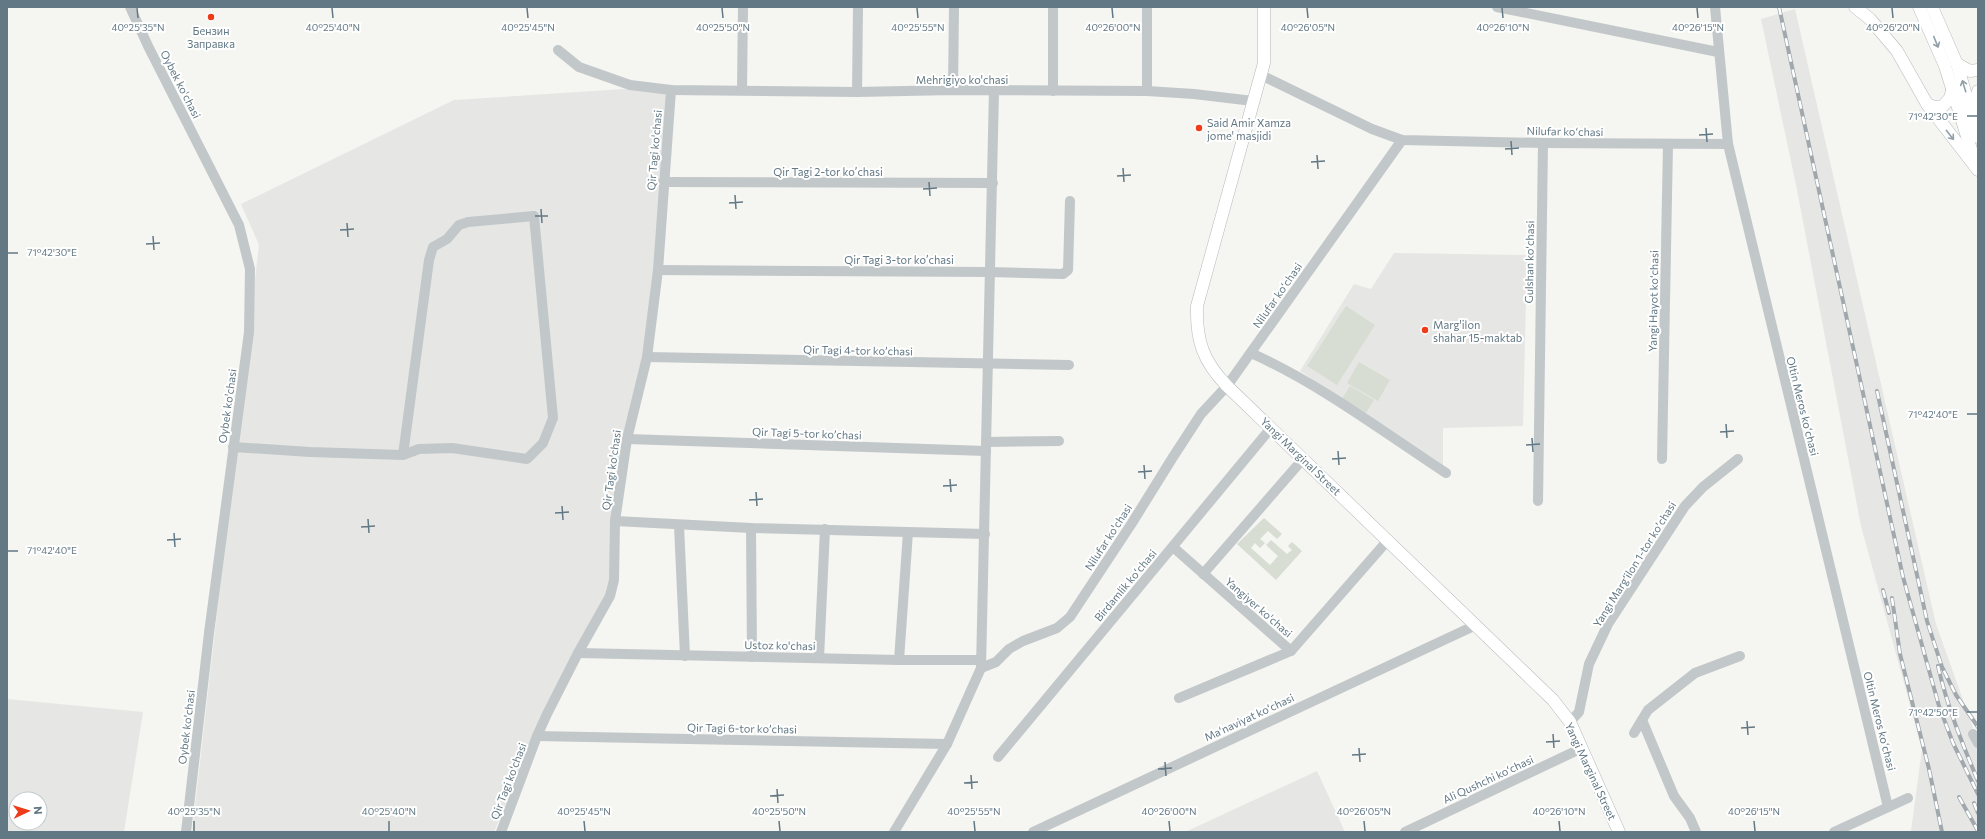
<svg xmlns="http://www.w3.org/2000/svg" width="1985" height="839" font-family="Commissioner,sans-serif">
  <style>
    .built { fill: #e6e7e5; fill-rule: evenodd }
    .green { fill: #d7ddd2 }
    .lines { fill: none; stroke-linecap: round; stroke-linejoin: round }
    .major-casing { stroke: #b5babd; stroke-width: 13 }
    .minor { stroke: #c2c7c9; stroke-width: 10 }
    .major { stroke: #fff; stroke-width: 12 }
    .rail-casing { stroke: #a0a8ad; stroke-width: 4 }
    .rail { stroke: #fff; stroke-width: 2.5; stroke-dasharray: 8; stroke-linecap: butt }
    .oneway { stroke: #91a0a9 }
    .ticks { fill: none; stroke: #627884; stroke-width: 1.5 }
    .poi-dot { fill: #ee3b19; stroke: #fff; stroke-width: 1.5 }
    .labels { text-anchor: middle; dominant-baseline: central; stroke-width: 4; stroke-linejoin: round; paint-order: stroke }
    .poi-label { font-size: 11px; fill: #627884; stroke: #fff; text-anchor: start }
    .street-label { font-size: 11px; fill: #627884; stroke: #fff }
    .ticks-label { font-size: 10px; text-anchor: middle; fill: #627884; stroke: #fff; stroke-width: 4; stroke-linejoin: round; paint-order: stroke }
  </style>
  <rect width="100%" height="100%" fill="#f5f5f1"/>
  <!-- built -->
  <g class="built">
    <polygon points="1795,9 1936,624 1978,742 1978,832 1907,832 1911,831 1922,749 1861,526 1797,190 1761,19"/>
    <polygon points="624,89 668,92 656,274 608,595 543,715 494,832 192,832 259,245 241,204 454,100"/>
    <polygon points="1394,253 1527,255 1523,426 1443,428 1443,468 1300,371 1354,284 1371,289"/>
    <path d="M7,699L143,712L124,832H7ZM16,799H40V823H16Z"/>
    <polygon points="1317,771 1345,832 1185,832"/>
  </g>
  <!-- green -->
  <g class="green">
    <polygon points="1346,306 1375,325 1337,385 1307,366"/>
    <polygon points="1359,362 1390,380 1378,401 1347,383"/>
    <polygon points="1350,386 1374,400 1366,413 1342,399"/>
    <polygon points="1264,518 1282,534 1277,539 1268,531 1260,539 1265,543 1260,548 1255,543 1251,548 1270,565 1278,556 1266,545 1271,540 1287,554 1292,550 1288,546 1292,542 1302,551 1276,580 1237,544"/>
  </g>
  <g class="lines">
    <!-- major casing -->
    <g class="major-casing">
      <g id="major">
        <path d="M1264,7V63L1197,306C1196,341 1203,361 1227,386L1553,700L1570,722L1619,832"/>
        <polyline points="1855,7 1870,19 1897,51 1927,104 1978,170"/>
        <polyline points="1919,7 1945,66 1975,162"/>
        <polyline points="1932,7 1957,64 1978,137"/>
        <polyline points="1957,64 1970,71 1978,70"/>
        <polyline points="1927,104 1935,107 1943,106 1950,98 1953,87"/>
        <polyline points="1972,113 1978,91"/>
      </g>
    </g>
    <!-- minor -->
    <g class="minor">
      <polyline points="130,7 148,46 239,225 250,269 249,332 209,633 186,832"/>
      <polyline points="1497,7 1718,52"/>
      <polyline points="1715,7 1728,144 1888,807"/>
      <polyline points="558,50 579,67 630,85 671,90 857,92 953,90 1147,91 1194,94 1253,101"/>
      <polyline points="1261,75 1372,129 1402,140 1543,143 1728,144"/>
      <polyline points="742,90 743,7"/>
      <polyline points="953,90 954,7"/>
      <polyline points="1053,91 1053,7"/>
      <polyline points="1147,91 1147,7"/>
      <polyline points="857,92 858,7"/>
      <polyline points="663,182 993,183"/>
      <polyline points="658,270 989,272 1063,274 1068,270 1070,201"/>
      <path d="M1251,353C1320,384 1382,431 1446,473"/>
      <polyline points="647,357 1069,365"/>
      <polyline points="627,439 986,451"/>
      <polyline points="986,442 1059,441"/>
      <polyline points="233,447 310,452 403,455 419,449 452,448 527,459 543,443 553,418 534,216 468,222 459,225 447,239 433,247 429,260 403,455"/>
      <polyline points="1662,459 1668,144"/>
      <polyline points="1538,501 1543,143"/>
      <polyline points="615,521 751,528 985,534"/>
      <polyline points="679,526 685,656"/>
      <polyline points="751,528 752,657"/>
      <polyline points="1173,547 1291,651 1388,540"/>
      <polyline points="1203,574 1303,459"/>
      <polyline points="578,653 899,660 981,660"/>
      <polyline points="819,658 825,529"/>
      <polyline points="899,660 908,532"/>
      <polyline points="981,668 996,662 1009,649 1023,641 1057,628 1070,617 1132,523 1173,457 1201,414 1227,386 1402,140"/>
      <polyline points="1179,698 1291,651"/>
      <polyline points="1642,720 1674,796 1690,818 1696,832"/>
      <polyline points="1570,722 1579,712 1589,664 1608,624 1685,506 1703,487 1738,459"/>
      <polyline points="1634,733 1648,710 1695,673 1740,656"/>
      <polyline points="1973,734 1978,743"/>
      <polyline points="537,736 947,744"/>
      <polyline points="998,757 1271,428"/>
      <polyline points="501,832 537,736 547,714 578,653 610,596 614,580 615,521 627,439 647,357 658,270 671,90"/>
      <polyline points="894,832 947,744 981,668 994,90"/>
      <polyline points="1033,832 1476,625"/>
      <polyline points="1405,832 1582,748"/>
      <polyline points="1834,832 1908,798"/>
    </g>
    <!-- major -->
    <use href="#major" class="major"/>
    <!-- rail casing -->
    <g class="rail-casing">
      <g id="rail">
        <polyline points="1779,7 1903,577 1939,706 1953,743 1978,794"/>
        <polyline points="1877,391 1927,621 1942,667 1956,695 1978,727"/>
        <polyline points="1883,590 1889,613"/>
        <polyline points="1892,598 1900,654 1929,769 1942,832"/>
        <path d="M1938,666C1947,706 1962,743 1978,781"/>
        <polyline points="1959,797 1978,831"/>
        <polyline points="1974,803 1978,813"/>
      </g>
    </g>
    <!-- rail -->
    <use href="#rail" class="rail"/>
  </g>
  <!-- one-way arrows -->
  <defs><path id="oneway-shaft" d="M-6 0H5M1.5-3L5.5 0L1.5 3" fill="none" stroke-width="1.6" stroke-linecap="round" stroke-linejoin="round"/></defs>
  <g class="oneway">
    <use href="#oneway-shaft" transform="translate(1936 42) rotate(68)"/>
    <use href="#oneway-shaft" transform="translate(1964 86) rotate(-107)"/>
    <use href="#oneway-shaft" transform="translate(1950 135) rotate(52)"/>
  </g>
  <!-- ticks -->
  <path class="ticks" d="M137,8L138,18M332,8L333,18M527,8L528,18M722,8L723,18M917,8L918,18M1112,8L1113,18M1307,8L1308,18M1502,8L1503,18M1697,8L1698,18M1892,8L1893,18M1967,116H1977M1706,128L1707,142M1699,135L1713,134M1511,141L1512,155M1505,149L1519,148M1317,155L1318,169M1311,162L1325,161M1123,168L1124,182M1117,176L1131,175M929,182L930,196M923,189L937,188M735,195L736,209M729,203L743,202M541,209L542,223M535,216H548M347,223L348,237M340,230L354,229M153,236L154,250M146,244L160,243M8,253H18M1967,414H1977M1726,424L1727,438M1720,432L1734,431M1532,438L1533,452M1526,445L1540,444M1338,451L1339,465M1332,459L1346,458M1144,465L1145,479M1138,472L1152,471M950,479L951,492M943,486L957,485M756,492L757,506M749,500L763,499M562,506L563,520M555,513L569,512M368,519L369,533M361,527L375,526M174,533L175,547M167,540L181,539M8,551H18M1967,712H1977M1747,721L1748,735M1741,728L1755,727M1553,734L1554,748M1546,742L1560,741M1359,748L1360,762M1352,755L1366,754M1165,762L1166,776M1158,769L1172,768M971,775L972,789M964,783L978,782M777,789L778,803M770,796L784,795M194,821V831M389,821V831M584,821L585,831M779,821L780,831M974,821L975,831M1169,821L1170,831M1364,821L1365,831M1559,821L1560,831M1754,821L1755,831"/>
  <!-- markers -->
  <g class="poi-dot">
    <circle cx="211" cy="17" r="4"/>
    <circle cx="1199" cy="128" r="4"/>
    <circle cx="1425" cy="330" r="4"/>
  </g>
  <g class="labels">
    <!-- poi labels -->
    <g class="poi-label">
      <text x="211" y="30" text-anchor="middle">Бензин<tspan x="211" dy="13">Заправка</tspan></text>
      <text x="1207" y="122">Said Amir Xamza<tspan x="1207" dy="13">jome' masjidi</tspan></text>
      <text x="1433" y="324">Marg'ilon<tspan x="1433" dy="13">shahar 15-maktab</tspan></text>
    </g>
    <!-- street labels -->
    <g class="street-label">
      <text x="962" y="79">Mehrigiyo ko'chasi</text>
      <text transform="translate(181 84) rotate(63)">Oybek ko'chasi</text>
      <text transform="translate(1565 131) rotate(1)">Nilufar koʻchasi</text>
      <text transform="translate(654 150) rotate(-85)">Qir Tagi ko'chasi</text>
      <text x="828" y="171">Qir Tagi 2-tor koʼchasi</text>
      <text x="899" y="259">Qir Tagi 3-tor koʼchasi</text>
      <text transform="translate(1529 262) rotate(-89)">Gulshan koʻchasi</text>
      <text transform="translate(1277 295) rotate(-55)">Nilufar koʻchasi</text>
      <text transform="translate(1653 301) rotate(-89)">Yangi Hayot koʻchasi</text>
      <text transform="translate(858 350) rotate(1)">Qir Tagi 4-tor koʼchasi</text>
      <text transform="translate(227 406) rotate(-82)">Oybek ko'chasi</text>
      <text transform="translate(1803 406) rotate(76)">Oltin Meros koʻchasi</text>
      <text transform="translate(807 433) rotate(2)">Qir Tagi 5-tor koʼchasi</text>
      <text transform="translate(1301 456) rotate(44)">Yangi Marginal Street</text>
      <text transform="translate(611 470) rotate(-82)">Qir Tagi ko'chasi</text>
      <text transform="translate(1108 537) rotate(-57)">Nilufar ko'chasi</text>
      <text transform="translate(1634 564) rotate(-58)">Yangi Margʻilon 1-tor koʼchasi</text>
      <text transform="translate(1125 585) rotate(-50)">Birdamlik koʻchasi</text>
      <text transform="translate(1259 607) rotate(41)">Yangiyer ko'chasi</text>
      <text transform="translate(780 645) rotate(1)">Ustoz ko'chasi</text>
      <text transform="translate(1249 717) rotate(-25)">Maʻnaviyat koʻchasi</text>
      <text transform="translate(1880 721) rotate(76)">Oltin Meros koʻchasi</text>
      <text transform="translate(186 727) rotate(-83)">Oybek ko'chasi</text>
      <text transform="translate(742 728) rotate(1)">Qir Tagi 6-tor koʼchasi</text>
      <text transform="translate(1591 771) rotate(65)">Yangi Marginal Street</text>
      <text transform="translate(1488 779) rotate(-25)">Ali Qushchi koʻchasi</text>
      <text transform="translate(508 781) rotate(-69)">Qir Tagi ko'chasi</text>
    </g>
  </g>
  <g class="ticks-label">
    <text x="138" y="31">40°25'35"N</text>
    <text x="333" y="31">40°25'40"N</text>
    <text x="528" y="31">40°25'45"N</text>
    <text x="723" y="31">40°25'50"N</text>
    <text x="918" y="31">40°25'55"N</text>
    <text x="1113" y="31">40°26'00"N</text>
    <text x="1308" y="31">40°26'05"N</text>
    <text x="1503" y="31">40°26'10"N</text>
    <text x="1698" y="31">40°26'15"N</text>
    <text x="1893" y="31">40°26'20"N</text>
    <text x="1933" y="120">71°42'30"E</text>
    <text x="52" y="256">71°42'30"E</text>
    <text x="1933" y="418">71°42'40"E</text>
    <text x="52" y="554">71°42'40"E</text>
    <text x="1933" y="716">71°42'50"E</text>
    <text x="194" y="815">40°25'35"N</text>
    <text x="389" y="815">40°25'40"N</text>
    <text x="584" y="815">40°25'45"N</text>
    <text x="779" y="815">40°25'50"N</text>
    <text x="974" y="815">40°25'55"N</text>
    <text x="1169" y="815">40°26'00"N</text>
    <text x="1364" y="815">40°26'05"N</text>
    <text x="1559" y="815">40°26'10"N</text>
    <text x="1754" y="815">40°26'15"N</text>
  </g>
  <!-- border -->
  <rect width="1985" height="839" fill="none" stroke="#627884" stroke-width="16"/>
  <!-- north arrow -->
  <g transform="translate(28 811) rotate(86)"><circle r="19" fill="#ffffff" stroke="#c0c9ce"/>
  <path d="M0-3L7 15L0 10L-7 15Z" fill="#ee3b19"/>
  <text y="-6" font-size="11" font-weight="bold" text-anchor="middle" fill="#627884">N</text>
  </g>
</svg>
